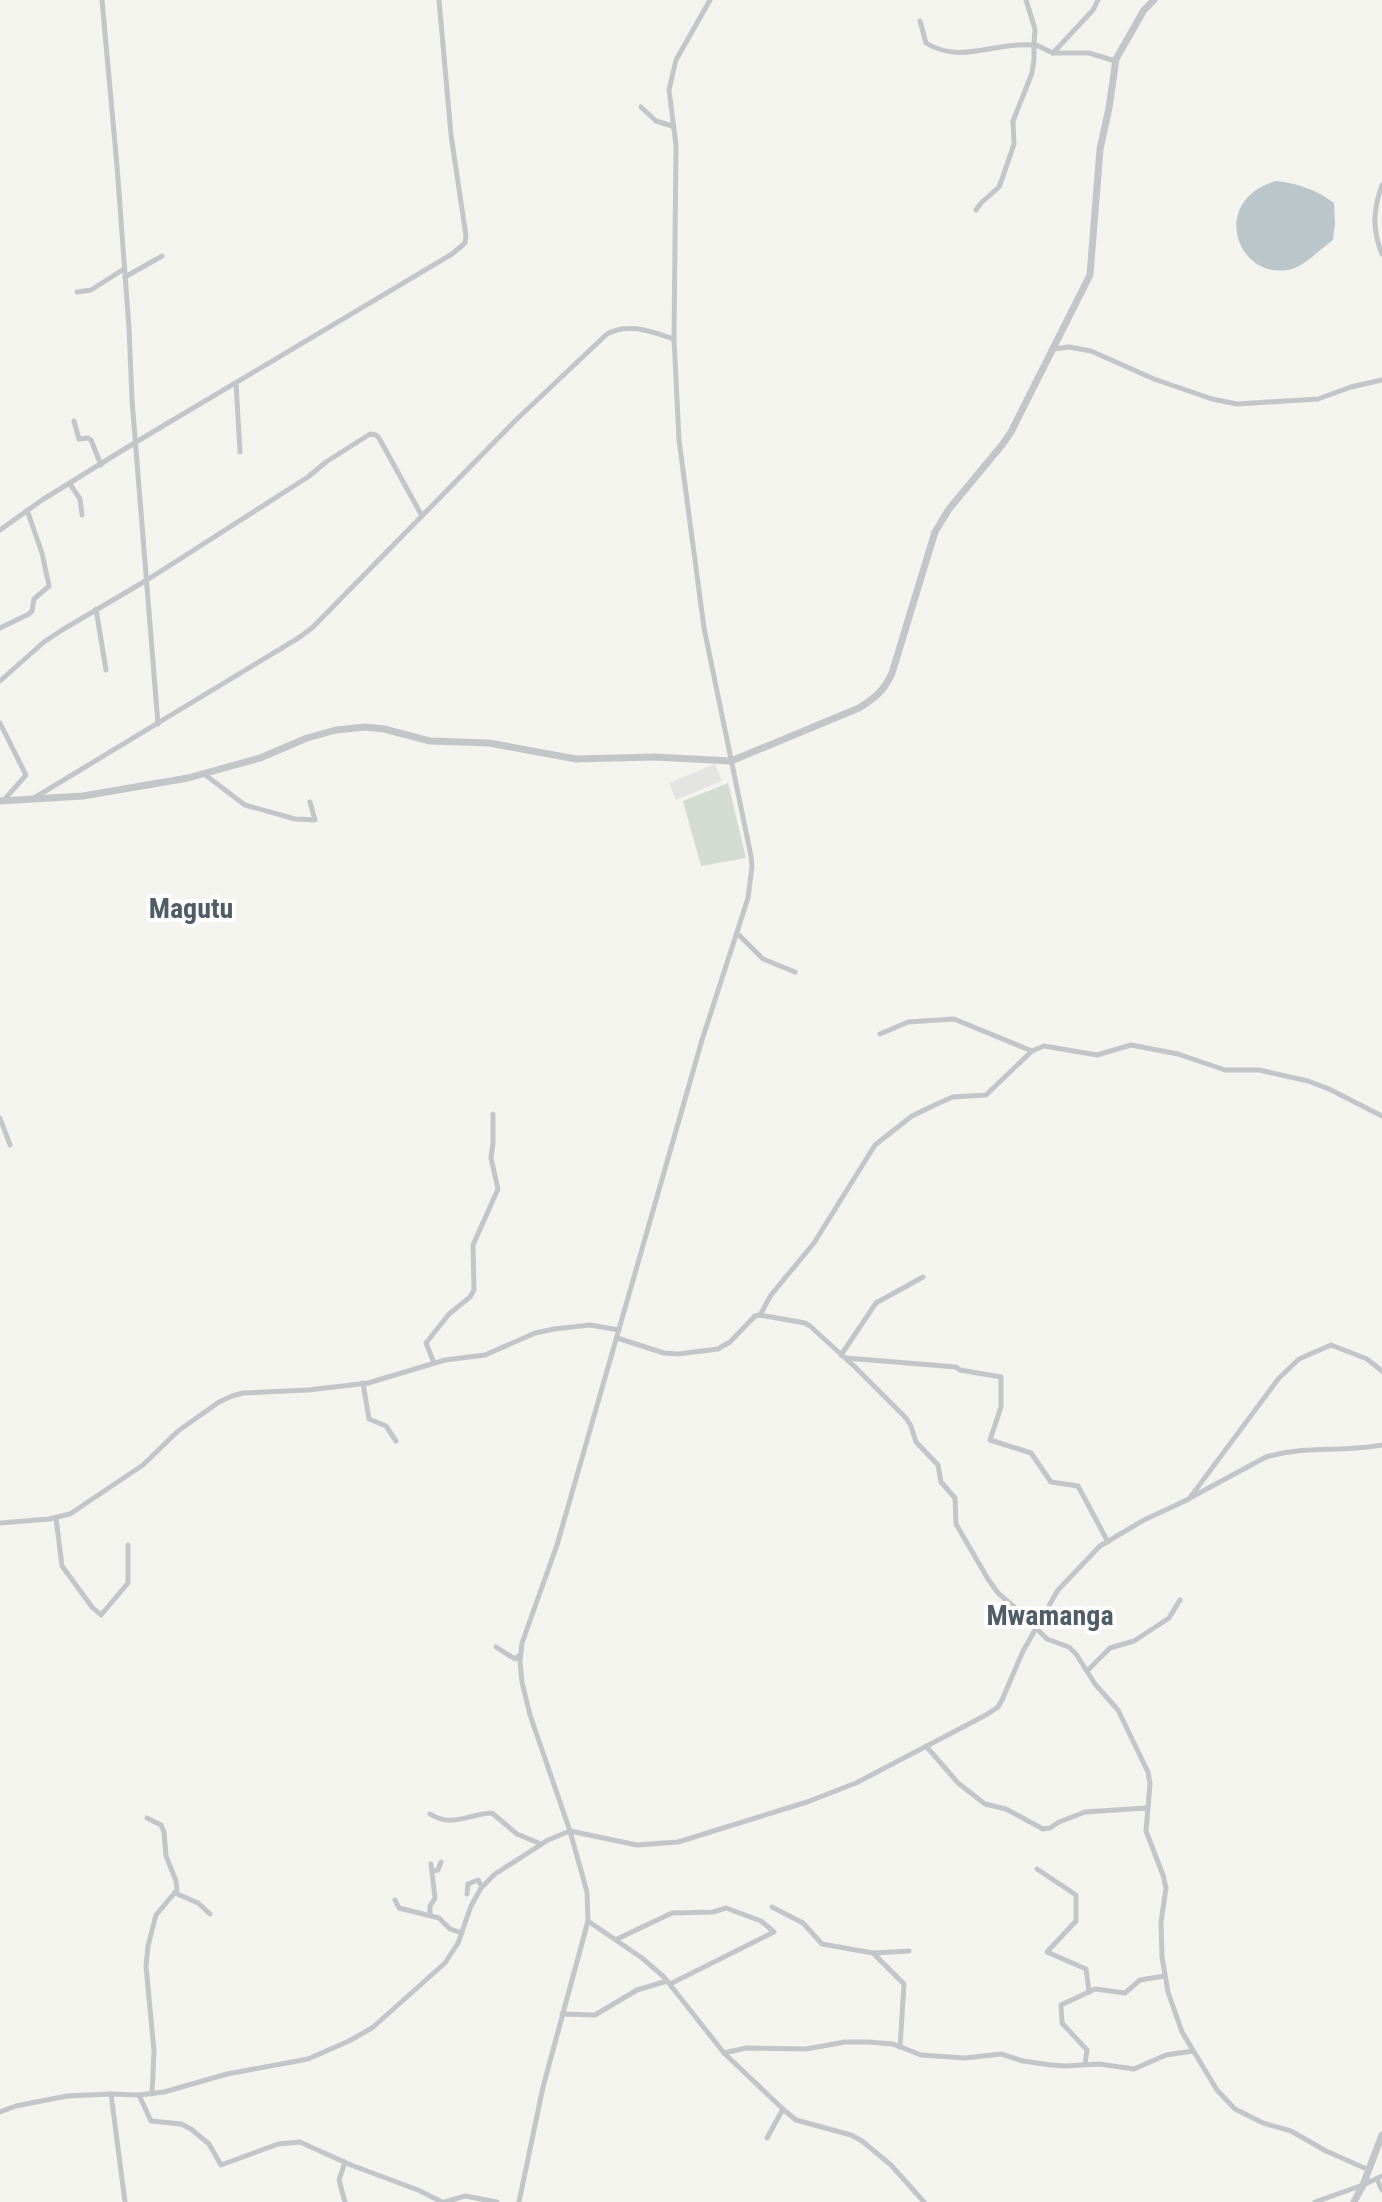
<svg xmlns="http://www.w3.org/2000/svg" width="1382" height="2202" font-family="'Roboto Condensed',sans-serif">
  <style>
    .built { fill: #e4e5e3 }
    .green { fill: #d4dbd0 }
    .water { fill: #bac6ca }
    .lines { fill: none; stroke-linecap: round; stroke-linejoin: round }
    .minor { stroke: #c3c6c9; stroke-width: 5 }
    .tertiary { stroke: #c3c6c9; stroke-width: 7 }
    .labels { text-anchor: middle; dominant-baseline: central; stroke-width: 8; stroke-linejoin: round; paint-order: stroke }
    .quarter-label { font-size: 28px; font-weight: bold; fill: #505d66; stroke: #fff }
  </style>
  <rect width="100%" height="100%" fill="#f4f4ef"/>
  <!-- built -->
  <polygon class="built" points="715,764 722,781 676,800 669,783"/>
  <!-- green -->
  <polygon class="green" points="728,783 746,858 701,866 683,801"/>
  <!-- water -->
  <path class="water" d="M1276,181C1297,183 1317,190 1334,203L1335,224L1333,240C1320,249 1307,264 1292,269C1237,283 1208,200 1276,181Z"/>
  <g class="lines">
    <!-- minor -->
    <g class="minor">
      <polyline points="102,0 117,166 129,328 132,400 158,724"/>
      <polyline points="1026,0 1035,29 1034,44"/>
      <path d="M920,21L926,43C961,65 996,41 1033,45"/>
      <polyline points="1053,53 1093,10 1098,0"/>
      <polyline points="641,107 656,121 672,126"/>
      <path d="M1382,185C1373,210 1372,229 1382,254"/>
      <polyline points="976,210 981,203 999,187 1002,179 1014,144 1013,121 1032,73 1034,59 1034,44 1053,53 1089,53 1115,61"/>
      <polyline points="125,277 162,256"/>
      <polyline points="77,292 91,290 124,269"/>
      <polyline points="1054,349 1069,347 1091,351 1154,379 1212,399 1237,404 1318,399 1351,387 1382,380"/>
      <polyline points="236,383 240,452"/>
      <polyline points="74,421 79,439 88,438 91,440 101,465"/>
      <polyline points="70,484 80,499 82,515"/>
      <polyline points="0,530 42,500 136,442 452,254 465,243 466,236 451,135 439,0"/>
      <polyline points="96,609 106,670"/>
      <polyline points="0,628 29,614 32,611 34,599 49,586 42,553 27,510"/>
      <polyline points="0,681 44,642 62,630 147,580 308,477 326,462 370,434 376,435 379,438 422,516"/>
      <polyline points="0,723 26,775 4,800"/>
      <polyline points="204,774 245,805 295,819 315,820 310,802"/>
      <path d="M34,798L300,637L313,627L517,419L607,334C629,322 652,332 674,339"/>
      <polyline points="737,933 763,959 795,972"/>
      <polyline points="880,1034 908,1022 954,1019 1032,1051"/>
      <polyline points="0,1118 10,1145"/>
      <polyline points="760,1315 771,1295 814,1243 875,1145 912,1116 939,1103 953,1097 986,1095 1032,1051 1044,1046 1097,1055 1131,1045 1178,1054 1225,1070 1259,1070 1308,1081 1329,1089 1382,1116"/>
      <polyline points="617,1338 664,1353 678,1354 718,1349 730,1342 755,1316 760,1315 805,1323 810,1326 855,1367 906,1418 911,1426 916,1442 938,1465 941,1482 955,1498 956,1524 988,1579 998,1593 1018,1610 1047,1639 1069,1647 1076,1654 1095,1684 1118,1710 1148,1772 1150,1784 1146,1831 1163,1875 1166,1888 1161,1922 1162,1957 1168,1992 1182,2032 1217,2090 1235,2109 1263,2123 1291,2131 1326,2151 1369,2170"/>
      <polyline points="841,1355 876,1303 923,1277"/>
      <polyline points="846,1358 956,1367 960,1370 1001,1377 1001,1407 990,1440 1031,1453 1051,1482 1078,1486 1108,1542"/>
      <polyline points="434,1363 426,1343 449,1314 470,1297 474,1290 473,1245 498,1189 491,1158 493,1143 493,1114"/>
      <polyline points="363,1383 369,1419 386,1426 396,1441"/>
      <path d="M1190,1498L1266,1457C1307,1445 1341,1453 1382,1445"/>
      <polyline points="56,1518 62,1566 92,1607 101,1615 128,1583 128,1545"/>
      <polyline points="0,1523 49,1519 70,1514 143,1465 178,1431 219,1402 232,1396 243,1393 308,1390 368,1383 445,1360 485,1355 535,1333 554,1329 590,1325 619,1330"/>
      <polyline points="496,1647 515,1659 520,1655"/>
      <polyline points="1087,1671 1110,1648 1134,1641 1169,1618 1180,1600"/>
      <polyline points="926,1746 958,1783 985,1804 1006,1809 1043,1829 1050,1828 1059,1822 1085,1812 1146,1808"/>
      <path d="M430,1814C452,1828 468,1814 492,1813L517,1834L541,1844"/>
      <polyline points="147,1818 161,1825 164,1832 166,1856 176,1881 177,1890 156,1915 148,1946 146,1966 154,2051 152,2094"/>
      <polyline points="432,1871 438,1870 441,1862"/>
      <polyline points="1046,1875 1037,1869 1076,1895 1076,1921 1047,1952 1086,1969 1089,1992"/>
      <polyline points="175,1893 198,1903 210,1914"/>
      <polyline points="467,1894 468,1884 478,1880 482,1887"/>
      <polyline points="395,1900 399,1908 439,1918 450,1929 462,1933"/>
      <polyline points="772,1907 803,1923 822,1944 873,1953 904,1984 900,2047"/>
      <polyline points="430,1915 430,1906 435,1898 431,1864"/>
      <polyline points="588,1921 642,1958 664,1977 724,2053 784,2110 796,2120 851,2135 862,2141 891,2165 924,2202"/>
      <polyline points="617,1939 672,1913 713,1912 726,1908 761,1921 774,1932 670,1984"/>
      <polyline points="874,1953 909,1951"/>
      <polyline points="562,2014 595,2015 637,1990 667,1981"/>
      <polyline points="724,2053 746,2048 806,2049 845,2042 868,2042 893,2044 921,2055 965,2058 1001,2054 1023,2061 1051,2065 1065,2066 1099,2064 1134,2069 1166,2055 1193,2051"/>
      <polyline points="1085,2064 1087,2050 1062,2023 1061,2005 1095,1989 1125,1993 1140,1980 1165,1976"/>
      <polyline points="111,2094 125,2202"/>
      <polyline points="139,2095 151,2121 181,2124 191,2129 209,2144 221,2165 278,2144 300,2142 351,2165 418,2190 442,2202"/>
      <polyline points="0,2112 16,2106 67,2096 111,2094 139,2095 164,2092 227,2074 308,2059 349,2041 372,2028 445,1963 458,1943 471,1906 481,1888 495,1874 548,1840 570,1831 530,1715 522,1682 520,1661 522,1643 557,1545 702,1040 748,898 752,867 751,856 704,628 679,440 674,339 676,145 669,90 676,60 710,0"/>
      <polyline points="767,2138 783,2109"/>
      <polyline points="345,2162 339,2180 345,2202"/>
      <polyline points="1377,2179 1382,2190"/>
      <polyline points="445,2202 465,2196 497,2202"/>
      <polyline points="519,2202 543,2087 588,1921 587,1892 570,1831 637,1845 678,1842 807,1802 856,1783 986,1715 998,1707 1002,1700 1023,1651 1058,1590 1100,1546 1144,1520 1189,1499 1279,1378 1299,1359 1331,1345 1367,1359 1382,1371"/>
      <polyline points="1315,2202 1363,2185 1382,2176"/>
    </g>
    <!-- tertiary -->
    <g class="tertiary">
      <path d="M0,801L83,796L188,778L260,758L307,738L336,730L365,727L384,729L430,741L489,743L576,759L655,757L731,761L859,708C875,698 884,691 892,673L935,532L949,509L1002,445L1011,432L1090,275L1100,149L1109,108L1116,59L1144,10L1154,0"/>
      <polyline points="1354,2202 1363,2185 1382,2135"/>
    </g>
  </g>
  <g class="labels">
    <!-- quarter labels -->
    <g class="quarter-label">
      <text x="191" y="908">Magutu</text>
      <text x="1050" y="1615">Mwamanga</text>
    </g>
  </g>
</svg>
